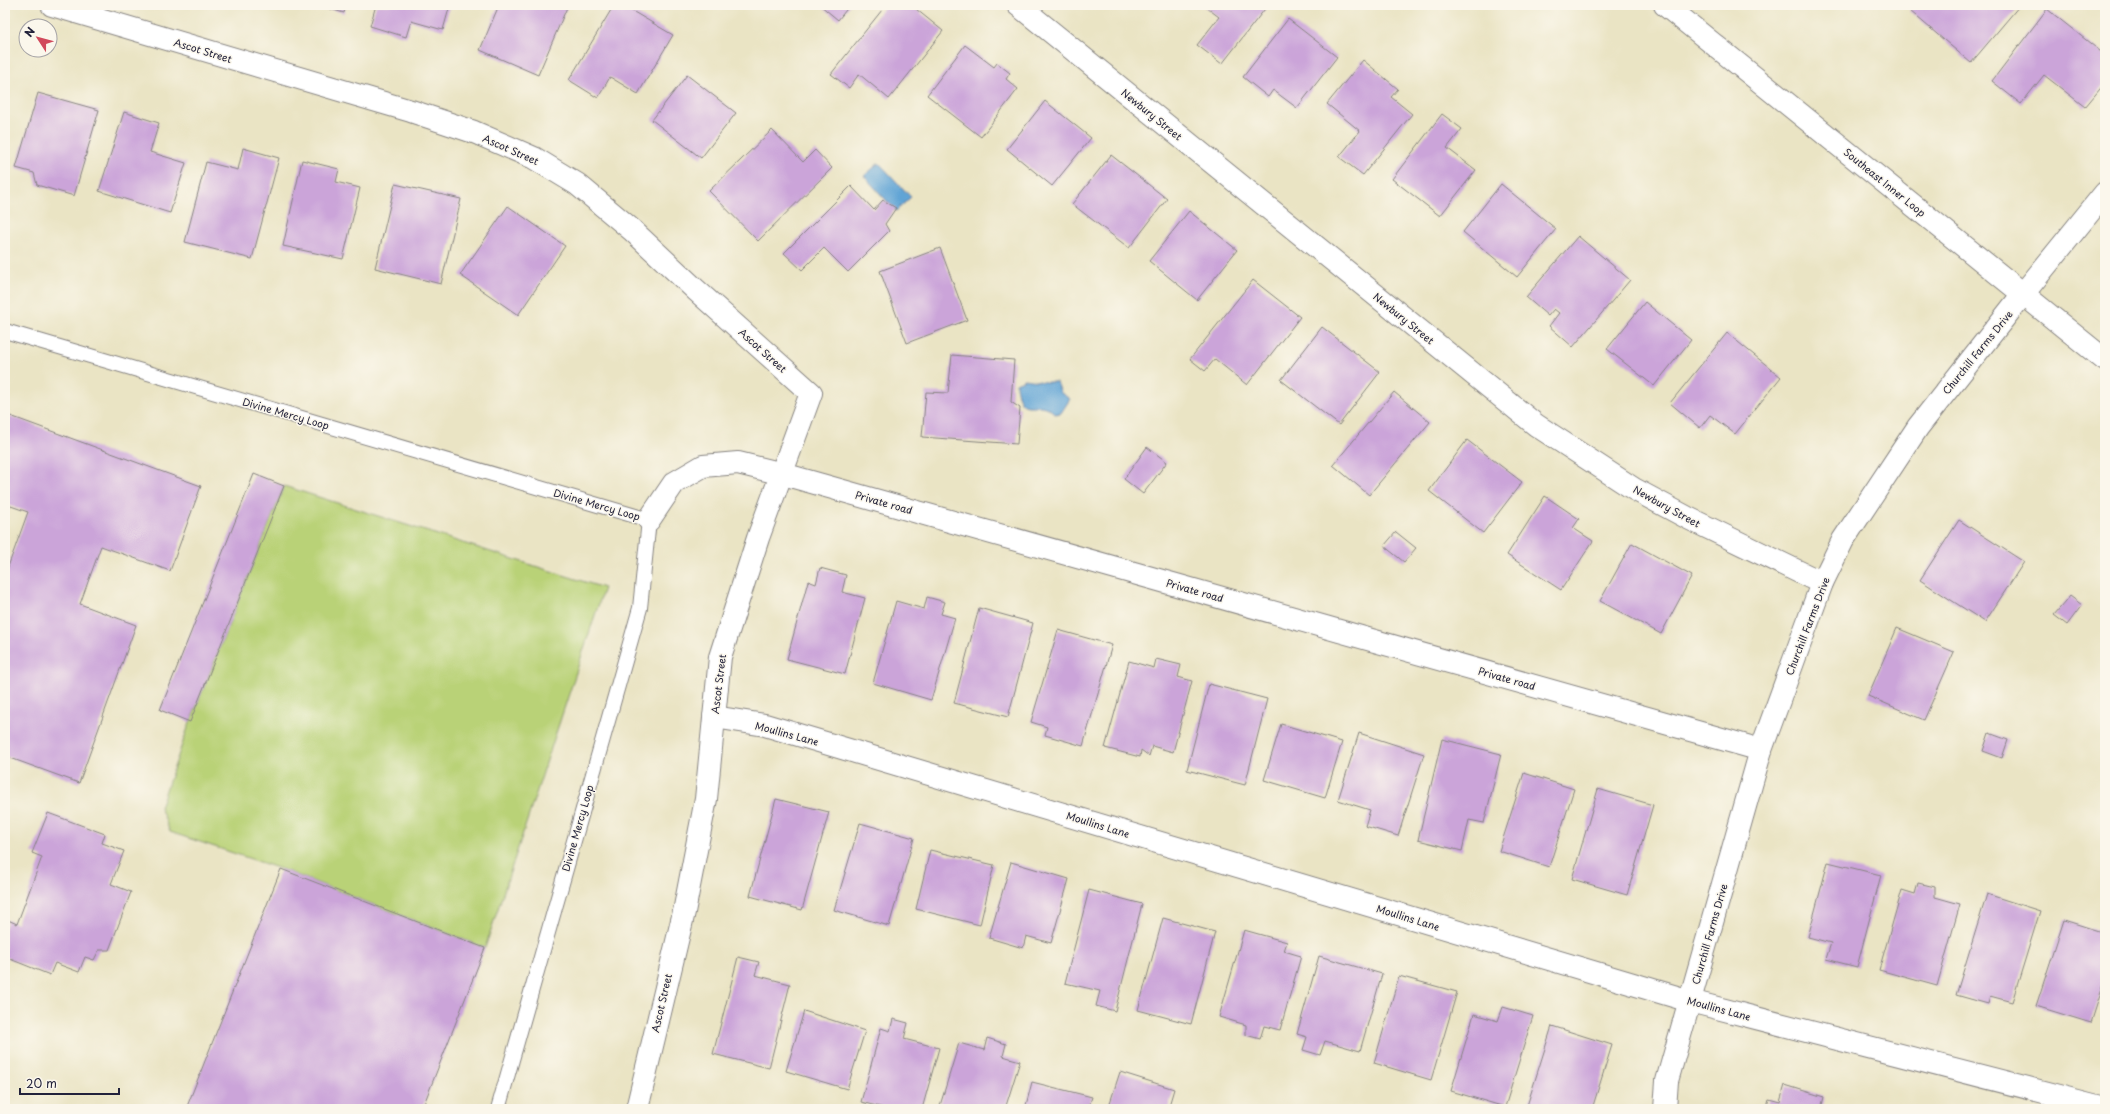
<svg xmlns="http://www.w3.org/2000/svg" width="2110" height="1114" font-family="'Playpen Sans',sans-serif">
  <style>
    .green { fill: #b9d277; stroke: #6e7a59 }
    .water { fill: #61a4d5; stroke: #426388 }
    .building { fill: #cba4d9 }
    .lines { fill: none; stroke-linecap: round; stroke-linejoin: round }
    .service-casing { stroke: #868380; stroke-width: 16 }
    .minor-casing { stroke: #868380; stroke-width: 24 }
    .tertiary-casing { stroke: #868380; stroke-width: 24 }
    .secondary-casing { stroke: #868380; stroke-width: 24 }
    .service { stroke: #fff; stroke-width: 14 }
    .minor { stroke: #fff; stroke-width: 22 }
    .tertiary { stroke: #fff; stroke-width: 22 }
    .secondary { stroke: #fff; stroke-width: 22 }
    .labels { text-anchor: middle; dominant-baseline: central; stroke-width: 3; stroke-linejoin: round; paint-order: stroke }
    .street-label { font-size: 10px; fill: #22223b; stroke: #fbf7ec }
  </style>
  <rect width="100%" height="100%" fill="#fbf7ec"/>
  <filter id="ink" filterUnits="userSpaceOnUse"><feTurbulence type="fractalNoise" baseFrequency=".025" numOctaves="2"/><feDisplacementMap in="SourceGraphic" scale="8" xChannelSelector="R" yChannelSelector="G"/><feConvolveMatrix kernelMatrix="1 2 1 2 8 2 1 2 1" color-interpolation-filters="sRGB"/></filter>
  <filter id="wash" filterUnits="userSpaceOnUse"><feTurbulence type="fractalNoise" baseFrequency=".012" numOctaves="4" result="noise"/><feDisplacementMap in="SourceGraphic" scale="16" xChannelSelector="R" yChannelSelector="G"/><feGaussianBlur stdDeviation="0.9" result="paint"/><feColorMatrix in="noise" values="0 0 0 0 0 0 0 0 0 0 0 0 0 0 0 0 0 1.4 0 .05"/><feComposite in="paint" operator="in"/></filter>
  <g filter="url(#wash)">
    <rect width="100%" height="100%" fill="#eae4c4"/>
    <!-- green -->
    <polygon class="green" points="284,486 604,588 485,948 281,869 170,832 160,807 190,722"/>
    <!-- water -->
    <g class="water">
      <polygon points="879,163 911,197 896,211 864,176"/>
      <path d="M1025,379L1045,382H1057L1061,393L1070,399L1061,413L1055,414C1040,397 1025,415 1019,398C1017,392 1016,389 1016,383Z"/>
    </g>
    <g id="blocks">
      <!-- building -->
      <g class="building">
        <polygon points="316,5 346,5 344,13"/>
        <polygon points="376,5 450,5 443,30 411,21 406,37 370,26"/>
        <polygon points="499,5 568,5 538,75 480,50"/>
        <polygon points="614,5 622,5 673,35 638,94 610,77 598,98 569,80"/>
        <polygon points="820,5 850,5 838,20"/>
        <polygon points="886,5 911,5 943,31 889,99 859,74 849,88 831,74"/>
        <polygon points="1203,5 1268,5 1222,64 1197,45 1219,17"/>
        <polygon points="1916,5 2020,5 1971,63 1910,11"/>
        <polygon points="2047,9 2105,55 2105,83 2085,107 2044,75 2021,104 1992,81"/>
        <polygon points="1288,19 1337,57 1297,108 1273,90 1268,97 1243,77"/>
        <polygon points="965,45 994,67 997,63 1010,73 1006,79 1018,89 981,137 927,95"/>
        <polygon points="1363,60 1398,89 1391,97 1412,114 1363,175 1339,157 1360,131 1327,104"/>
        <polygon points="687,75 736,113 701,158 652,120"/>
        <polygon points="38,93 99,110 74,196 37,185 34,173 16,168"/>
        <polygon points="1045,101 1091,138 1052,186 1007,149"/>
        <polygon points="124,112 159,123 150,152 186,163 170,213 99,191"/>
        <polygon points="1442,114 1462,129 1447,148 1476,170 1440,216 1392,179"/>
        <polygon points="772,130 803,162 815,150 832,168 758,241 709,191"/>
        <polygon points="243,148 279,158 252,259 185,242 206,162 238,170"/>
        <polygon points="1111,155 1167,199 1129,248 1072,204"/>
        <polygon points="302,160 339,169 336,182 360,188 343,259 283,246"/>
        <polygon points="395,184 461,199 441,284 375,268"/>
        <polygon points="1501,184 1556,229 1517,277 1463,232"/>
        <polygon points="851,186 874,210 883,200 896,208 885,224 889,231 848,272 824,248 802,270 784,253"/>
        <polygon points="508,206 565,246 518,315 460,275"/>
        <polygon points="1189,211 1237,250 1197,300 1149,261"/>
        <polygon points="1578,236 1630,280 1573,347 1549,326 1559,313 1554,309 1548,316 1526,297"/>
        <polygon points="940,248 967,320 907,343 880,271"/>
        <polygon points="1253,280 1300,317 1247,385 1215,359 1205,371 1190,359"/>
        <polygon points="1645,302 1691,340 1654,386 1607,349"/>
        <polygon points="1322,327 1380,372 1339,425 1281,380"/>
        <polygon points="1727,333 1781,377 1735,434 1710,415 1700,428 1670,403"/>
        <polygon points="952,355 1014,360 1011,402 1020,408 1017,444 922,437 926,392 948,393"/>
        <polygon points="1394,392 1430,422 1369,495 1333,465"/>
        <polygon points="5,414 201,486 170,571 101,546 80,604 136,625 79,783 5,756 5,575 28,512 5,504"/>
        <polygon points="1467,440 1522,482 1483,533 1429,491"/>
        <polygon points="1147,447 1167,462 1143,494 1124,479"/>
        <polygon points="254,474 284,486 190,722 160,710"/>
        <polygon points="1545,496 1579,519 1573,528 1593,541 1561,590 1507,555"/>
        <polygon points="1959,520 2024,562 1985,622 1920,580"/>
        <polygon points="1396,532 1416,548 1404,562 1384,546"/>
        <polygon points="1632,543 1692,576 1661,634 1600,601"/>
        <polygon points="820,568 846,575 842,592 865,598 845,674 787,659 808,581 816,584"/>
        <polygon points="2070,596 2082,605 2067,625 2054,615"/>
        <polygon points="927,597 945,602 941,614 955,618 931,700 873,683 896,601 924,609"/>
        <polygon points="979,608 1033,623 1008,717 954,703"/>
        <polygon points="1897,628 1954,652 1924,720 1868,696"/>
        <polygon points="1058,630 1112,645 1083,746 1045,735 1047,727 1031,722"/>
        <polygon points="1156,659 1181,665 1178,677 1192,681 1173,752 1152,746 1149,756 1141,750 1140,757 1105,748 1129,661 1154,668"/>
        <polygon points="1209,684 1267,699 1245,785 1187,770"/>
        <polygon points="1281,724 1342,742 1325,798 1264,780"/>
        <polygon points="1359,733 1424,754 1398,836 1365,826 1370,810 1338,800"/>
        <polygon points="1989,733 2008,740 2002,758 1983,751"/>
        <polygon points="1442,739 1501,754 1484,823 1469,820 1462,851 1418,840"/>
        <polygon points="1524,773 1574,789 1549,867 1499,851"/>
        <polygon points="1598,789 1653,805 1627,895 1572,879"/>
        <polygon points="776,799 829,812 802,910 750,896"/>
        <polygon points="48,813 105,834 102,843 124,851 111,884 131,892 109,950 99,950 94,960 85,957 79,972 55,963 50,975 5,957 5,928 8,920 17,924 42,857 32,853"/>
        <polygon points="860,823 914,838 889,926 834,910"/>
        <polygon points="930,850 994,865 980,925 916,909"/>
        <polygon points="1011,862 1069,879 1051,943 1026,936 1023,948 989,938"/>
        <polygon points="1828,862 1881,875 1857,967 1826,959 1831,943 1808,937"/>
        <polygon points="281,869 485,948 422,1109 186,1109"/>
        <polygon points="1918,883 1935,887 1935,897 1960,904 1937,986 1879,970 1902,890 1915,894"/>
        <polygon points="1089,890 1142,904 1115,1011 1096,1006 1100,991 1065,983"/>
        <polygon points="1987,894 2040,911 2012,1002 1990,996 1988,1004 1956,995"/>
        <polygon points="1163,918 1215,932 1191,1024 1138,1010"/>
        <polygon points="2064,920 2105,933 2105,980 2091,1023 2036,1006"/>
        <polygon points="1244,930 1287,942 1284,951 1301,956 1280,1030 1264,1026 1260,1039 1246,1035 1246,1025 1219,1017"/>
        <polygon points="1319,956 1382,974 1360,1051 1325,1041 1320,1055 1303,1050 1307,1037 1297,1034"/>
        <polygon points="738,957 759,962 755,975 790,984 769,1068 713,1054"/>
        <polygon points="1399,976 1457,992 1431,1080 1374,1063"/>
        <polygon points="1503,1007 1533,1016 1505,1107 1451,1091 1474,1014 1498,1021"/>
        <polygon points="804,1011 865,1031 847,1089 786,1071"/>
        <polygon points="893,1019 908,1023 904,1039 939,1048 922,1109 888,1109 861,1102 881,1028 890,1031"/>
        <polygon points="1552,1026 1612,1045 1592,1109 1526,1109"/>
        <polygon points="987,1038 1006,1044 1003,1056 1020,1061 1005,1109 939,1109 959,1043 984,1050"/>
        <polygon points="1120,1072 1174,1089 1168,1109 1108,1109"/>
        <polygon points="1032,1082 1092,1097 1088,1109 1025,1109"/>
        <polygon points="1785,1085 1824,1097 1821,1109 1766,1109 1769,1099 1780,1102"/>
      </g>
    </g>
  </g>
  <g filter="url(#ink)">
    <use href="#blocks" fill-opacity="0" stroke="#868380" stroke-width="1"/>
    <g class="lines">
      <!-- service casing -->
      <g class="service-casing">
        <polyline id="service" points="5,331 649,520 640,608 498,1109"/>
      </g>
      <!-- minor casing -->
      <g class="minor-casing">
        <g id="minor">
          <polyline points="52,5 411,111 474,132 534,158 577,184 632,230 696,290 811,393 758,538 720,657 706,799 684,912 637,1109"/>
          <polyline points="1018,5 1536,425 1634,489 1688,518 1822,583"/>
          <polyline points="2023,294 2105,193"/>
          <polyline points="649,520 674,483 703,466 738,463 783,474 1761,750"/>
          <polyline points="714,717 765,725 1690,1001 2105,1108"/>
        </g>
      </g>
      <!-- tertiary casing -->
      <g class="tertiary-casing">
        <polyline id="tertiary" points="1665,1109 1667,1081 1761,750 1822,583 1843,540 1918,427 2023,294"/>
      </g>
      <!-- secondary casing -->
      <g class="secondary-casing">
        <polyline id="secondary" points="1665,5 2105,360"/>
      </g>
      <!-- service -->
      <use href="#service" class="service"/>
      <!-- minor -->
      <use href="#minor" class="minor"/>
      <!-- tertiary -->
      <use href="#tertiary" class="tertiary"/>
      <!-- secondary -->
      <use href="#secondary" class="secondary"/>
    </g>
  </g>
  <g class="labels">
    <!-- street labels -->
    <g class="street-label">
      <text transform="translate(203 50) rotate(17)">Ascot Street</text>
      <text transform="translate(1152 114) rotate(39)">Newbury Street</text>
      <text transform="translate(511 149) rotate(24)">Ascot Street</text>
      <text transform="translate(1885 182) rotate(39)">Southeast Inner Loop</text>
      <text transform="translate(1404 318) rotate(39)">Newbury Street</text>
      <text transform="translate(763 350) rotate(42)">Ascot Street</text>
      <text transform="translate(1977 352) rotate(-51)">Churchill Farms Drive</text>
      <text transform="translate(286 413) rotate(16)">Divine Mercy Loop</text>
      <text transform="translate(884 502) rotate(16)">Private road</text>
      <text transform="translate(597 504) rotate(16)">Divine Mercy Loop</text>
      <text transform="translate(1667 506) rotate(29)">Newbury Street</text>
      <text transform="translate(1195 590) rotate(16)">Private road</text>
      <text transform="translate(1807 626) rotate(-69)">Churchill Farms Drive</text>
      <text transform="translate(1507 678) rotate(16)">Private road</text>
      <text transform="translate(718 684) rotate(-83)">Ascot Street</text>
      <text transform="translate(787 733) rotate(15)">Moullins Lane</text>
      <text transform="translate(1098 824) rotate(17)">Moullins Lane</text>
      <text transform="translate(577 828) rotate(-74)">Divine Mercy Loop</text>
      <text transform="translate(1408 917) rotate(17)">Moullins Lane</text>
      <text transform="translate(1709 934) rotate(-74)">Churchill Farms Drive</text>
      <text transform="translate(661 1003) rotate(-77)">Ascot Street</text>
      <text transform="translate(1719 1008) rotate(15)">Moullins Lane</text>
    </g>
  </g>
  <!-- margin -->
  <rect width="2110" height="1114" fill="none" stroke="#fbf7ec" stroke-width="20"/>
  <!-- north arrow -->
  <g transform="translate(38 38) rotate(306)"><circle r="19" fill="#fbf7ec" stroke="#a4a2a5"/>
  <path d="M0-3L7 15L0 10L-7 15Z" fill="#d1495b"/>
  <text y="-6" font-size="11" font-weight="bold" text-anchor="middle" fill="#22223b">N</text>
  </g>
  <!-- scale -->
  <path d="M20 1088v6h99v-6" fill="none" stroke="#22223b" stroke-width="2"/>
  <text x="26" y="1088" font-size="12" fill="#22223b" stroke="#fbf7ec" stroke-width="3" paint-order="stroke">20 m</text>
</svg>
